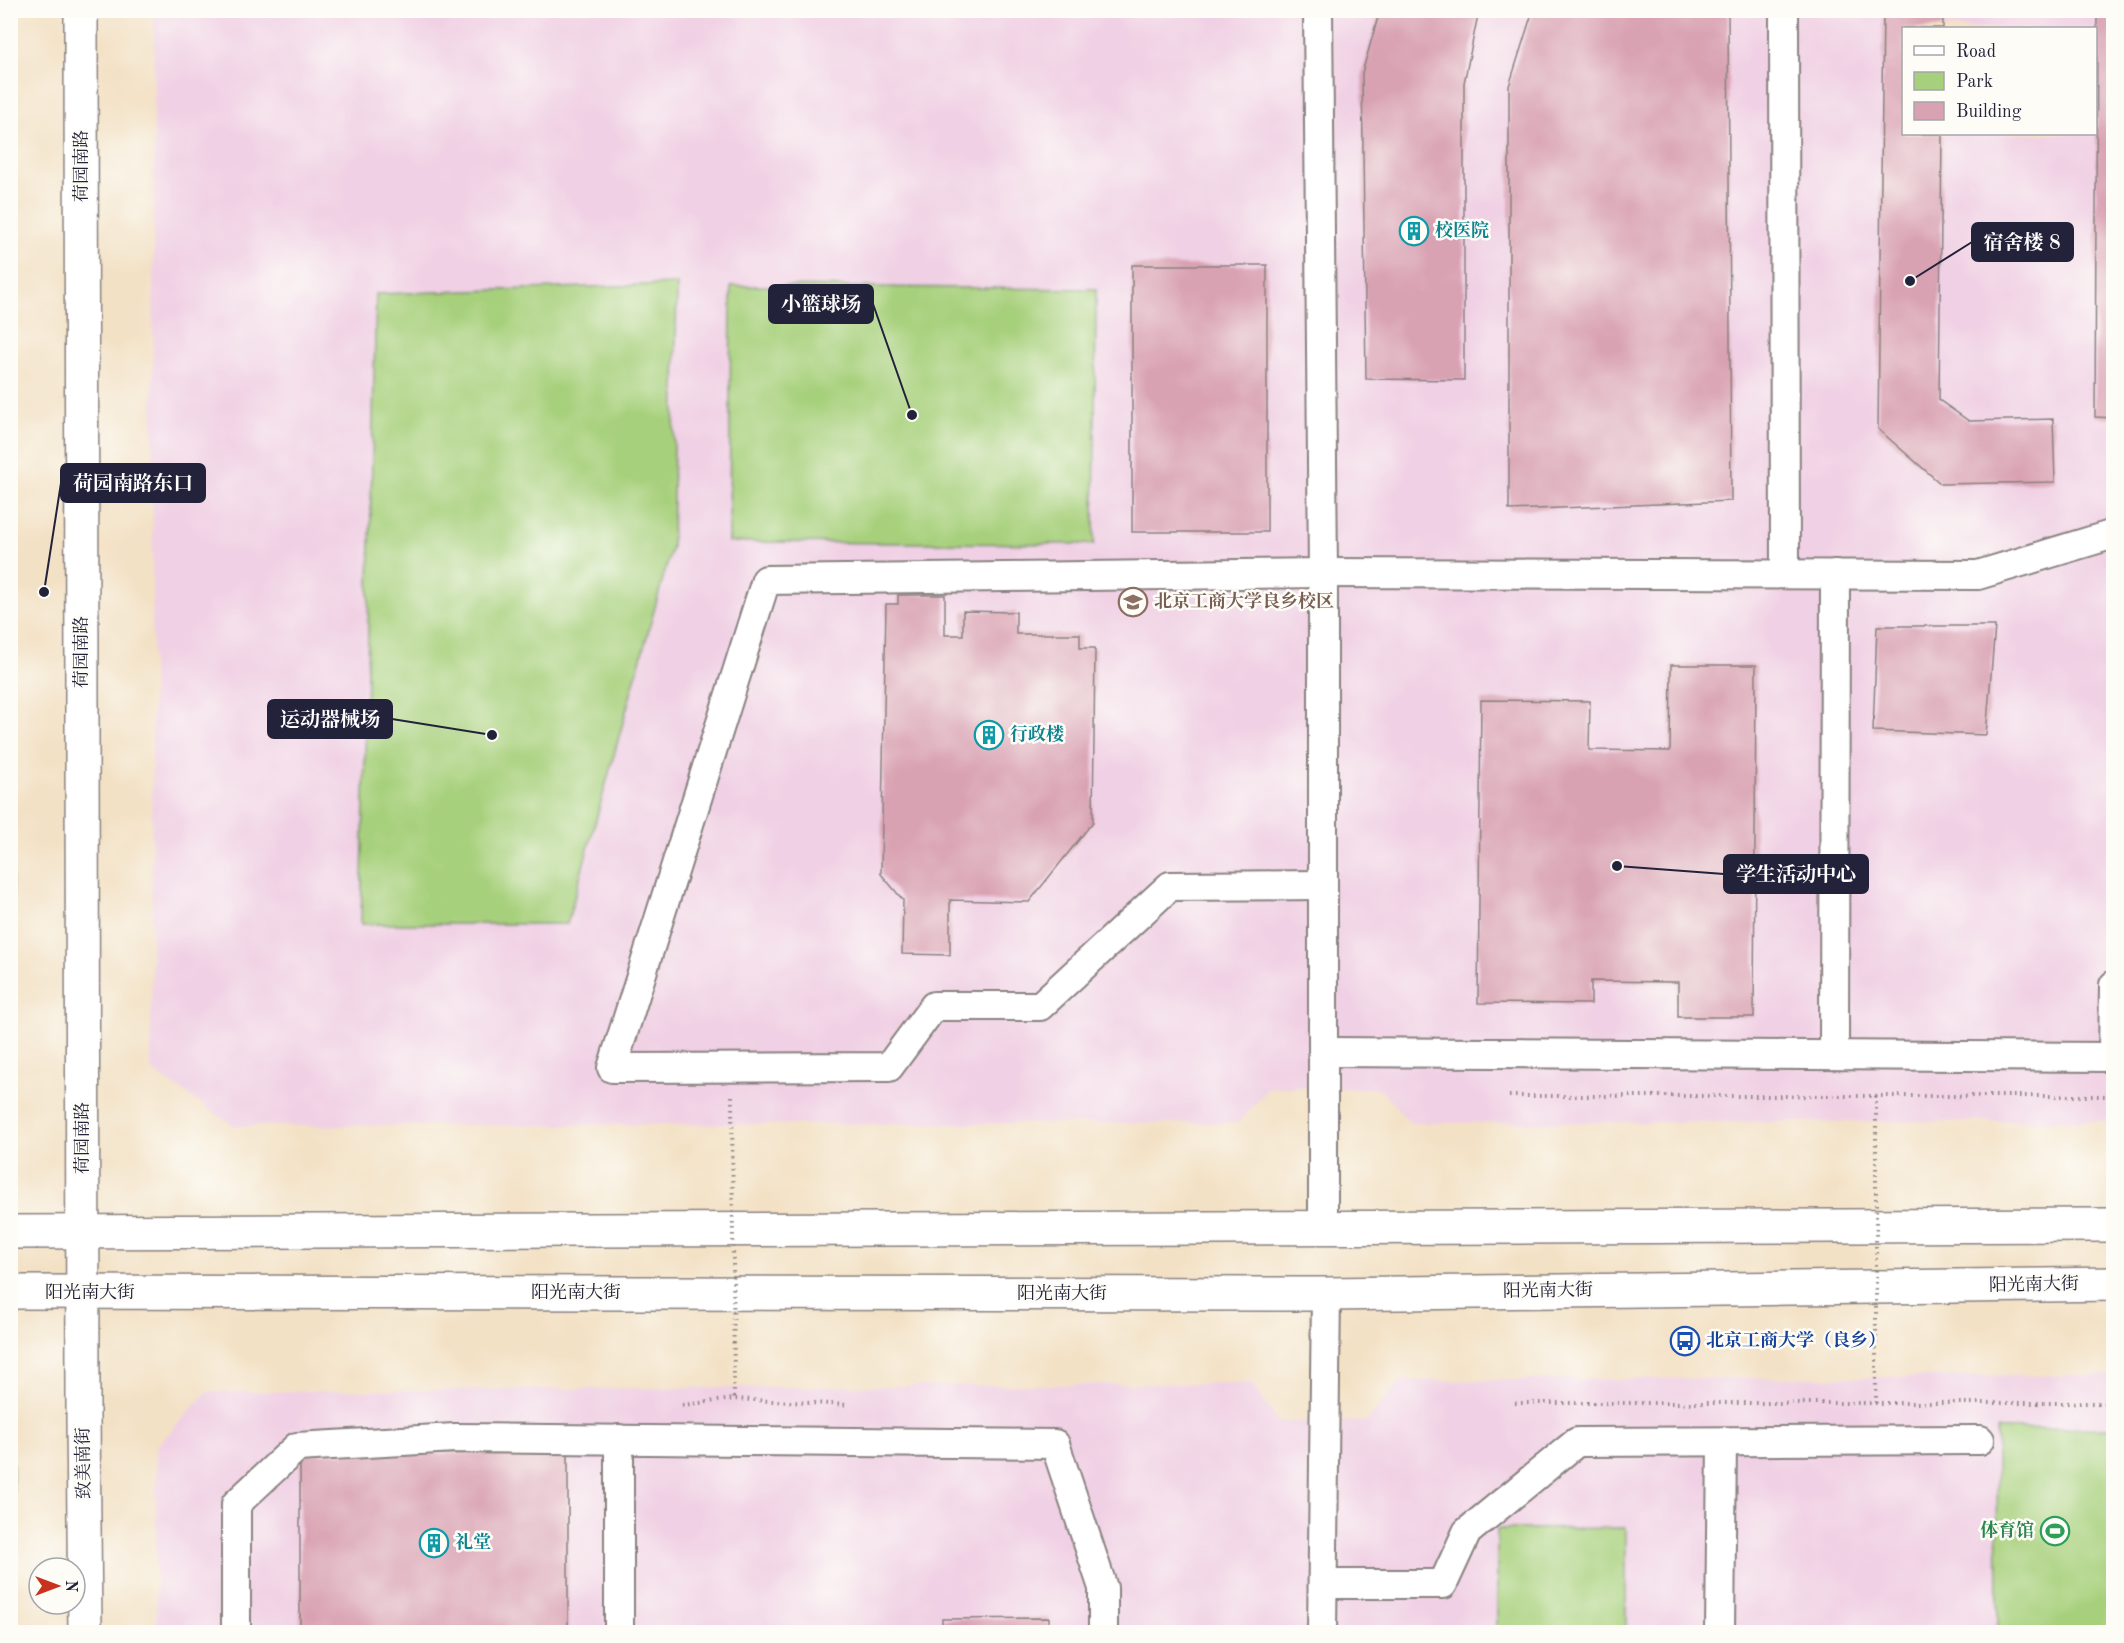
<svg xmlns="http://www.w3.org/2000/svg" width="2124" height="1643" font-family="'Old Standard TT','Noto Serif SC',serif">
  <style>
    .built { fill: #f0d0e4; fill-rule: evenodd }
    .green { fill: #a7d07c; stroke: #64795c; stroke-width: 1.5 }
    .building { fill: #d9a2b3 }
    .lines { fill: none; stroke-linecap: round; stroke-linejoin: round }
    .street-casing { stroke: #8a8280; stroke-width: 32 }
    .secondary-casing { stroke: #8a8280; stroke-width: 36 }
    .primary-casing { stroke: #8a8280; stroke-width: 36 }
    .path { stroke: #8a8280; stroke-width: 4; stroke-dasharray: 1.5 4.5; stroke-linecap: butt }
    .street { stroke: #fff; stroke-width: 28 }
    .secondary { stroke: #fff; stroke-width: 33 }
    .primary { stroke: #fff; stroke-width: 33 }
    .path-bridge { stroke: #8a8280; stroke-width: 4; stroke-dasharray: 1.5 4.5; stroke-linecap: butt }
    .labels { text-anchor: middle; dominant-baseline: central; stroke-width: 5; stroke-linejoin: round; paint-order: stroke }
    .street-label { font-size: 18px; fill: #22223b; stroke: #fdfcf7 }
    .culture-label { font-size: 18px; font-weight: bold; fill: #0d838f; stroke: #fdfcf7; text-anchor: start }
    .education-label { font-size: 18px; font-weight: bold; fill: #785e54; stroke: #fdfcf7; text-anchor: start }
    .transit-label { font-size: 18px; font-weight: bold; fill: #164399; stroke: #fdfcf7; text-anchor: start }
    .leisure-label { font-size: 18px; font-weight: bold; fill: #27864d; stroke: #fdfcf7; text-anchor: end }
    .leader { fill: none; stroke: #22223b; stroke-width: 2 }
    .callout-dot { fill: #22223b; stroke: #fdfcf7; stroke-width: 2 }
    .callout { fill: #22223b; stroke: #22223b; stroke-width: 2 }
    .callout-label { font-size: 20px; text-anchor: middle; font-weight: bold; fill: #fff }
  </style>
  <rect width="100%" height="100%" fill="#fdfcf7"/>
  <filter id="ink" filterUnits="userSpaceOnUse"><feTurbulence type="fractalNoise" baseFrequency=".0167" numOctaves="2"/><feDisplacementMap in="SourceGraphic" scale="12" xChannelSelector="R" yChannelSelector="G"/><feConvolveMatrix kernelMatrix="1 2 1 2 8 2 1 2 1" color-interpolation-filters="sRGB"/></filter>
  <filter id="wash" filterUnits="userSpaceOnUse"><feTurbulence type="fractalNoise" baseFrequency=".008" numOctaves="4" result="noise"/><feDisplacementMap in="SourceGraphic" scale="24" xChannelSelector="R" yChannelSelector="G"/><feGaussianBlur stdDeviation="1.35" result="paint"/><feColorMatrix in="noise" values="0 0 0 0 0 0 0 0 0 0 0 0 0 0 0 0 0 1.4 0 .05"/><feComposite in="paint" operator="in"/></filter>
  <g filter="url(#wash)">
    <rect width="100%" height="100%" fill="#f3e1c5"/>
    <!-- built -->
    <g class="built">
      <path d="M154,11H2113V1121L1410,1123L1380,1089L1269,1087L1239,1123L234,1126L151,1070ZM1904,28H2096V134H1904Z"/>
      <polygon points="2113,1375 2113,1632 156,1632 156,1447 207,1392 1252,1383 1278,1422 1367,1421 1400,1381"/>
    </g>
    <!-- green -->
    <g class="green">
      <polygon points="10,193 13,1067 11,1070 10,1070"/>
      <polygon points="677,284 672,546 567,924 361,924 376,294"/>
      <polygon points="731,286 1096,289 1094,544 729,542"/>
      <polygon points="2113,1428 2113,1632 1998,1632 1997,1429"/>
      <polygon points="11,1462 13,1464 15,1632 10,1632"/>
      <polygon points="1626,1528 1626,1632 1497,1632 1497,1529"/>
    </g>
    <g id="blocks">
      <!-- building -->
      <g class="building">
        <polygon points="1380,10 1479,10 1464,83 1464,380 1366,379 1362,73"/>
        <polygon points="1533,10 1728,10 1731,501 1509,510 1509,86"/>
        <polygon points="1883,10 1943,10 1943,28 1904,28 1904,134 1942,134 1939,400 1969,421 2053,419 2055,482 1941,484 1878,429"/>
        <polygon points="2097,10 2114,10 2114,418 2095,417"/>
        <rect x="1132" y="265" width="135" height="267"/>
        <polygon points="898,595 945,595 945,635 963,635 963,611 1016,612 1016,634 1080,634 1080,648 1095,648 1093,822 1029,902 950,900 950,955 902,954 903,900 881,874 886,604 898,604"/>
        <polygon points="1877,626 1995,626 1986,735 1873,731"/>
        <polygon points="1671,665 1756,665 1754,1017 1678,1017 1678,982 1591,981 1591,1004 1478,1003 1481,700 1590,701 1589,750 1670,751"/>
        <polygon points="568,1453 568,1632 300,1632 300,1454"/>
        <polygon points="1049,1618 1049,1632 942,1632 942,1619"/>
      </g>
    </g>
  </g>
  <g filter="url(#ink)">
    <use href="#blocks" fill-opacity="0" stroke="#8a8280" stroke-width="1.5"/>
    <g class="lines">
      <!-- street casing -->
      <g class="street-casing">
        <g id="street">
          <polyline points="1318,10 1323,573 1323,1227"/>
          <polyline points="1784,10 1785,574"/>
          <polyline points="1323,885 1170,886 1040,1006 934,1006 889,1067 612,1068 766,580 1323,573 1978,575 2114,534"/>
          <polyline points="1324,1052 2114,1057"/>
          <polyline points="1834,1055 1835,574"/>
          <polyline points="2113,1057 2114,985"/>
          <polyline points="619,1439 619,1632"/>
          <polyline points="1323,1584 1443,1584 1467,1532 1577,1442 1980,1440"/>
          <polyline points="236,1632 236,1504 297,1447 455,1438 1055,1444 1103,1588 1103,1632"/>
          <polyline points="1322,1632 1326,1294"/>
          <polyline points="1720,1632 1722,1443"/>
        </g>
      </g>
      <!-- secondary casing -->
      <g class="secondary-casing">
        <polyline id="secondary" points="81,10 83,1416 85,1632"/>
      </g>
      <!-- primary casing -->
      <g class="primary-casing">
        <g id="primary">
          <polyline points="10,1232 2114,1225"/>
          <polyline points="10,1292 1326,1294 2114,1284"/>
        </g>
      </g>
      <!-- path -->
      <g class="path">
        <polyline points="1509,1096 2114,1096"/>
        <polyline points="1515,1403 2114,1403"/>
        <polyline points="682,1405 734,1399 849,1405"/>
      </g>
      <!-- street -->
      <use href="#street" class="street"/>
      <!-- secondary -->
      <use href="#secondary" class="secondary"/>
      <!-- primary -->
      <use href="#primary" class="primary"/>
      <!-- path-bridge -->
      <g class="path-bridge">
        <polyline points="732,1096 734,1399"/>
        <polyline points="1876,1096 1876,1403"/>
      </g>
    </g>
  </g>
  <!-- icons -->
  <defs>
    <g id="building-ring" transform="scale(1.5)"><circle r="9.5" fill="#fdfcf7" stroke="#0f9aa8" stroke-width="1.5"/><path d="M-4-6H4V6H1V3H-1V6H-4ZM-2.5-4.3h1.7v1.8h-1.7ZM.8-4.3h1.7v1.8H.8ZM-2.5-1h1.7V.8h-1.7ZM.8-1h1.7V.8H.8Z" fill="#0f9aa8"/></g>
    <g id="university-ring" transform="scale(1.5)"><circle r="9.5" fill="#fdfcf7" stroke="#8d6e63" stroke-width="1.5"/><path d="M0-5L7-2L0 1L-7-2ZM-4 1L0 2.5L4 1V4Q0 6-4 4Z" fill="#8d6e63"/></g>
    <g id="bus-ring" transform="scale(1.5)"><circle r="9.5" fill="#fdfcf7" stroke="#1a4fb4" stroke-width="1.5"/><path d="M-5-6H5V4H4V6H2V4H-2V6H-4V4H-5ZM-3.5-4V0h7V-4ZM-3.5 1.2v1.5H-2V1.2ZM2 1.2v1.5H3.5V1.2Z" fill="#1a4fb4"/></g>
    <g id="stadium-ring" transform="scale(1.5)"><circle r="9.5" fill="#fdfcf7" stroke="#2e9e5b" stroke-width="1.5"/><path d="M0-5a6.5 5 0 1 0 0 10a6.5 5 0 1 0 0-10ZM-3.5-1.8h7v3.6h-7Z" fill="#2e9e5b"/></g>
  </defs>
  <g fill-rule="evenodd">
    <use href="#building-ring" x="1414" y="231"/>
    <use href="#university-ring" x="1133" y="602"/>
    <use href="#building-ring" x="989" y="735"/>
    <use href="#bus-ring" x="1685" y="1341"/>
    <use href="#stadium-ring" x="2055" y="1531"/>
    <use href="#building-ring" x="434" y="1543"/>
  </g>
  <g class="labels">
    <!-- street labels -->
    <g class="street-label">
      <text transform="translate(82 166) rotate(-90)">荷园南路</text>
      <text transform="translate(82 652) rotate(-90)">荷园南路</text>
      <text transform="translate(83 1138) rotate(-90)">荷园南路</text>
      <text transform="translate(2034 1285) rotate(-1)">阳光南大街</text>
      <text transform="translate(1548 1291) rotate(-1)">阳光南大街</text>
      <text x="90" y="1293">阳光南大街</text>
      <text x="576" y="1293">阳光南大街</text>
      <text x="1062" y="1294">阳光南大街</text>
      <text transform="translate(84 1463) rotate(-91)">致美南街</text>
    </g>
    <!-- culture labels -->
    <g class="culture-label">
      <text x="1435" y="231">校医院</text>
      <text x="1010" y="735">行政楼</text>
      <text x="455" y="1543">礼堂</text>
    </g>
    <!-- education labels -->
    <g class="education-label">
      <text x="1154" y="602">北京工商大学良乡校区</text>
    </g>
    <!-- transit labels -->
    <g class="transit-label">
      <text x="1706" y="1341">北京工商大学（良乡）</text>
    </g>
    <!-- leisure labels -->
    <g class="leisure-label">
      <text x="2034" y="1531">体育馆</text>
    </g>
  </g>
  <!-- callouts -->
  <path class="leader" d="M1910 281L1972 242M912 415L873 304M44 592L61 483M492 735L392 719M1617 866L1724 874"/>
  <g class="callout-dot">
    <circle cx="1910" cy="281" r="6"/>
    <circle cx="912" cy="415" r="6"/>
    <circle cx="44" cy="592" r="6"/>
    <circle cx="492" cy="735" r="6"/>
    <circle cx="1617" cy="866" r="6"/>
  </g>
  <g class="callout">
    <rect x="1972" y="223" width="101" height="38" rx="6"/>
    <rect x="769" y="285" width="104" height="38" rx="6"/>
    <rect x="61" y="464" width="144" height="38" rx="6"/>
    <rect x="268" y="700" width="124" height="38" rx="6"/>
    <rect x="1724" y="855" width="144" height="38" rx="6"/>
  </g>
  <g class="callout-label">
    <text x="2022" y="249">宿舍楼 8</text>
    <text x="821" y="311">小篮球场</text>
    <text x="133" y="490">荷园南路东口</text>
    <text x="330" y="726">运动器械场</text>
    <text x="1796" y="881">学生活动中心</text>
  </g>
  <!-- margin -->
  <rect width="2124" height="1643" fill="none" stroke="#fdfcf7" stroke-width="36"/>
  <!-- legend -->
  <rect x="1902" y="27" width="195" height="108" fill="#fdfcf7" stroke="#a5a5ac" stroke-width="1.5"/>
  <rect x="1914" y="46" width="30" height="9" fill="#ffffff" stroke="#a5a5ac" stroke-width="1.5"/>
  <text x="1956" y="57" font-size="18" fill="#22223b">Road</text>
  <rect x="1914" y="72" width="30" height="18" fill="#a7d07c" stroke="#a5a5ac" stroke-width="1.5"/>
  <text x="1956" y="87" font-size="18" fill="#22223b">Park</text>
  <rect x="1914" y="102" width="30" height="18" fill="#d9a2b3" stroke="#a5a5ac" stroke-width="1.5"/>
  <text x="1956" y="117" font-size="18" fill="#22223b">Building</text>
  <!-- north arrow -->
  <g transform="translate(57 1586) rotate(90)"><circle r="28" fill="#fdfcf7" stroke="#a5a5ac" stroke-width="1.5"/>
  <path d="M0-4.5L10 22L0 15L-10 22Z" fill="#c8321e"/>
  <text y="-9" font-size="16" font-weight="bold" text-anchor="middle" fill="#22223b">N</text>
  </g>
</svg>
